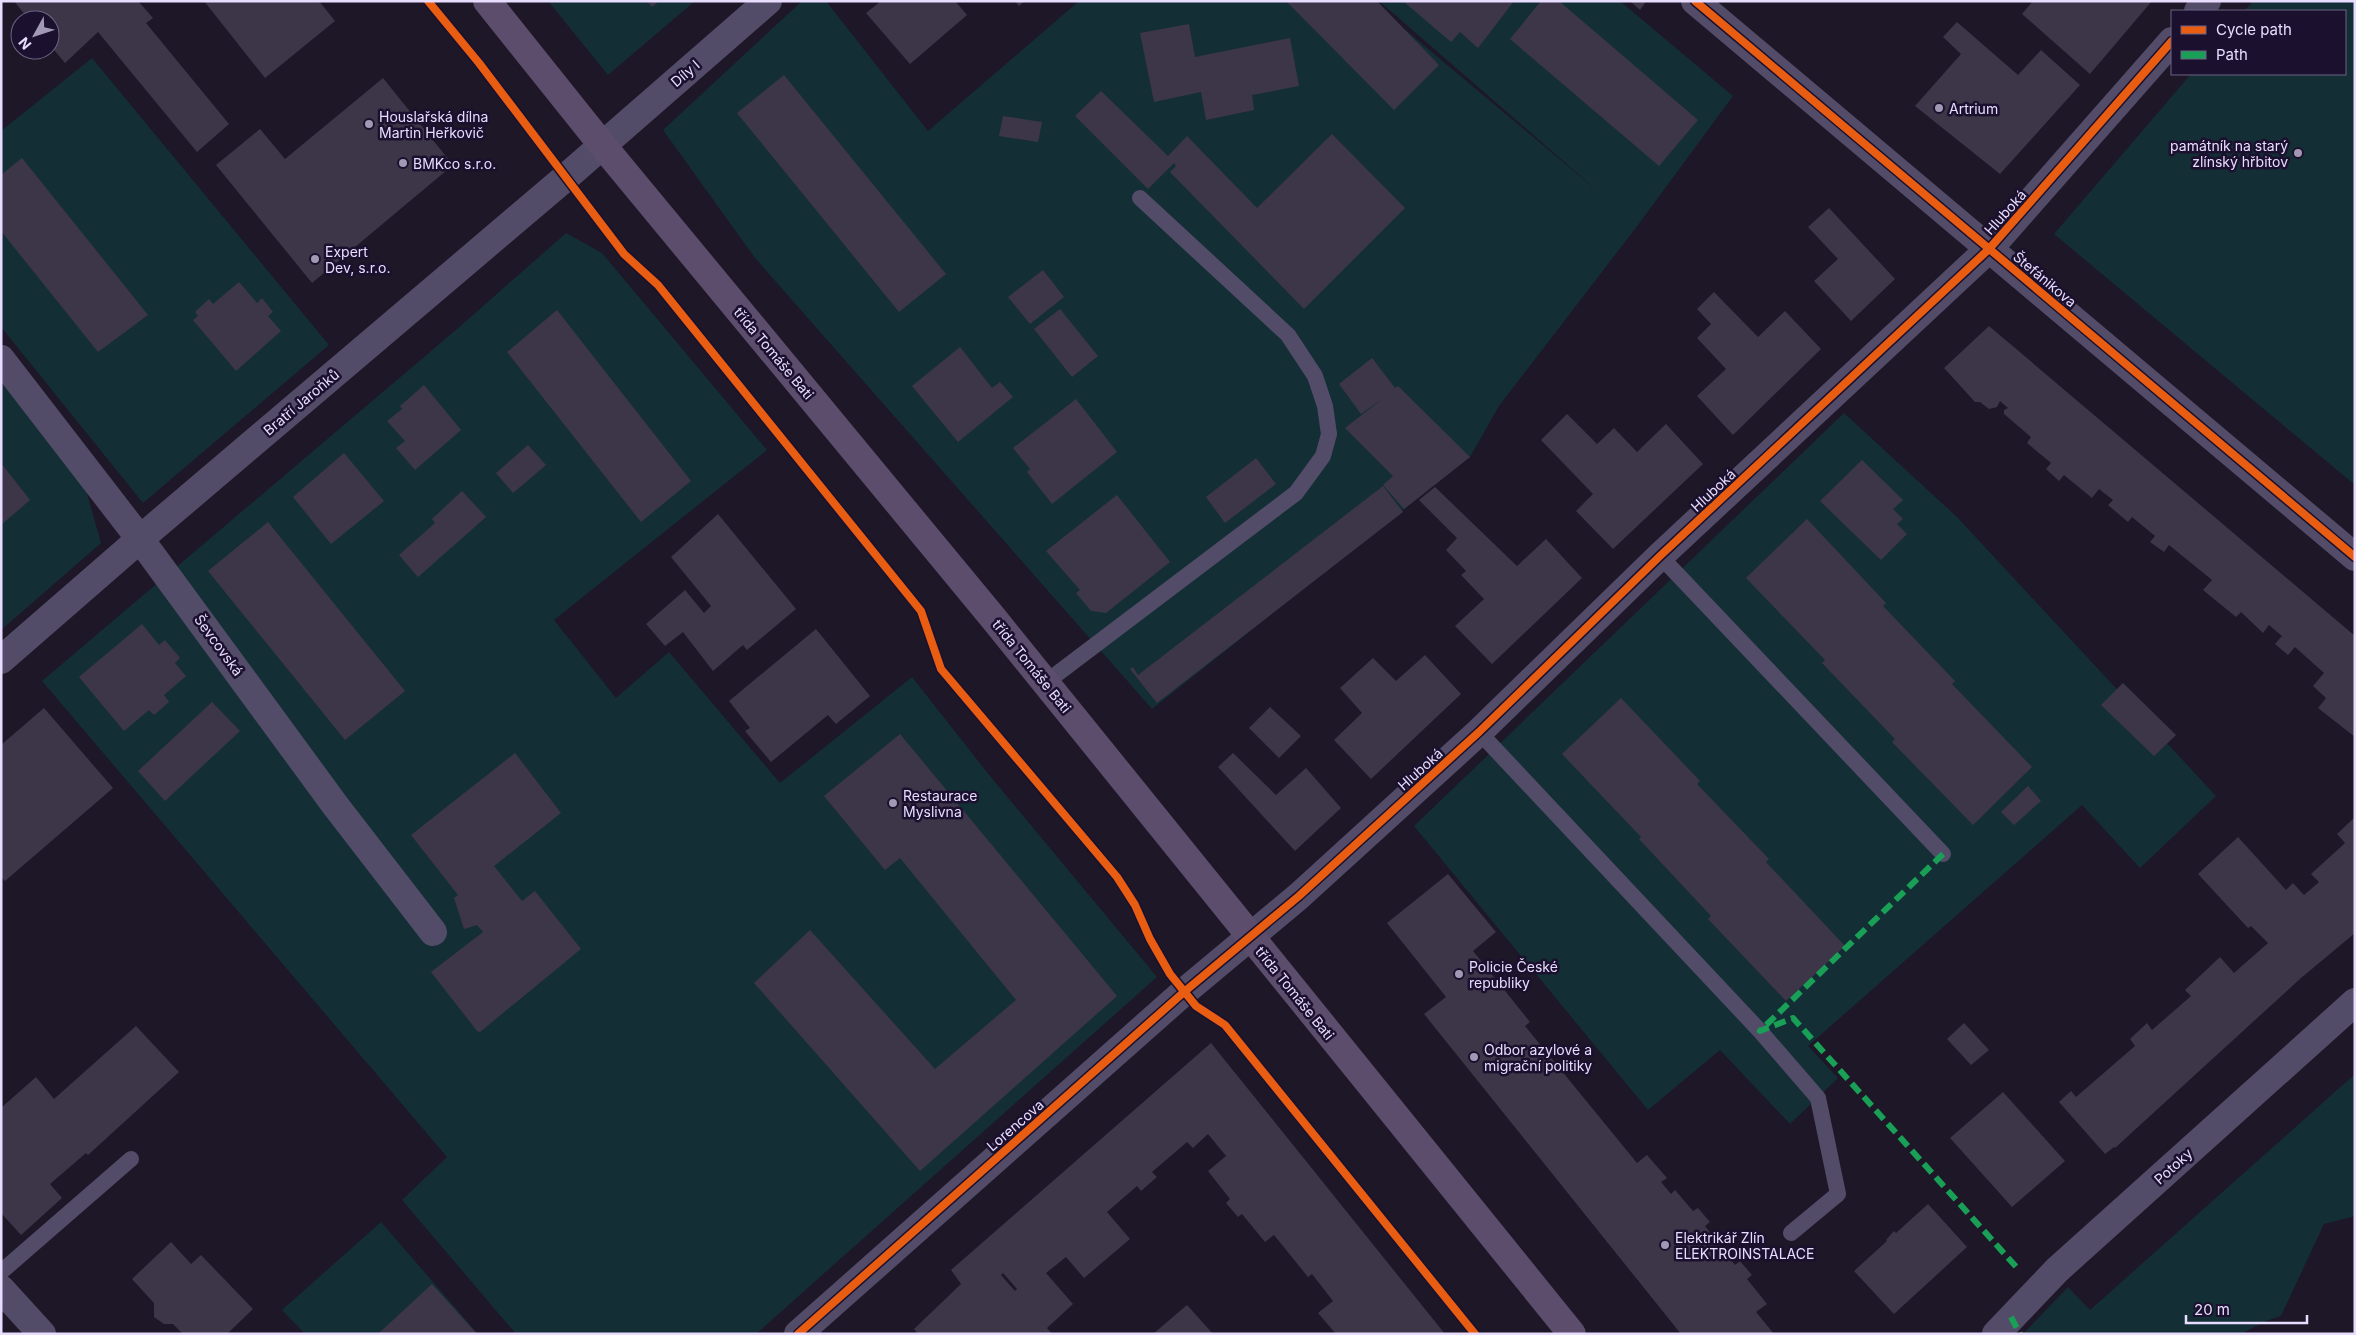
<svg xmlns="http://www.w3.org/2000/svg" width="2356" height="1335" font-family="Inter,sans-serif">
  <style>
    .green { fill: #142e36 }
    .building { fill: #3d3648; fill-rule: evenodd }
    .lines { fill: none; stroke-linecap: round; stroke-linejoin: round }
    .service { stroke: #534c68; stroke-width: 16 }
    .minor { stroke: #534c68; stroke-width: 28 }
    .tertiary { stroke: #534c68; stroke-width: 28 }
    .primary { stroke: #5d4d6c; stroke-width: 28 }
    .quiet { stroke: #1a9f57; stroke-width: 6; stroke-dasharray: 12 6; stroke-linecap: butt }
    .cycleway-casing { stroke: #1b102e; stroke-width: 11 }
    .cycleway { stroke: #e95d12; stroke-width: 8 }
    .poi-dot { fill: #a198b3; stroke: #1b102e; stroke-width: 2 }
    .labels { text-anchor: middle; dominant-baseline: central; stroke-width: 5; stroke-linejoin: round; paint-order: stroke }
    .street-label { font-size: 14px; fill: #e8ddff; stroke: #1b102e }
    .poi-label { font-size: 14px; fill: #e8ddff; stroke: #1b102e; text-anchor: start }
  </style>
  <rect width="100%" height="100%" fill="#1d1727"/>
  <!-- green -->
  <g class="green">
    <polygon points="548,1 695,1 608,75"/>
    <polygon points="802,1 826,1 928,131 1079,1 1371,1 1600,193 1379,1 1620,1 1733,96 1638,225 1499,406 1470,457 1152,709 755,258 663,130"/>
    <polygon points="2253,1 2355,1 2355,485 2054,234 2191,74 2345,74 2345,11 2244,11"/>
    <polygon points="92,58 329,345 143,503 1,327 1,131"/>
    <polygon points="566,233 602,253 767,450 554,620 616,698 669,652 780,783 912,677 990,776 1157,977 756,1334 516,1334 402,1200 447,1157 42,681 457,329"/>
    <polygon points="1,380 86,490 101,543 1,630"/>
    <polygon points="1844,413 1957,517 2216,796 2140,868 2082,805 1808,1046 1838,1078 1790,1124 1720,1050 1648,1110 1414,826"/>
    <polygon points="2355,1074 2355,1216 2324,1224 2281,1316 2266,1321 2241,1334 2023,1334 2068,1287 2090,1310"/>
    <polygon points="381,1222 478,1334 305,1334 282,1310"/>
  </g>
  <!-- building -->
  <g class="building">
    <polygon points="14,1 138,1 153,18 146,23 229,124 197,152 98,32 65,63 50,45 50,20 29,20"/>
    <polygon points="204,1 319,1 335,21 265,78"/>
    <polygon points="647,1 659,1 652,7"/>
    <polygon points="881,1 955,1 967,15 910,64 866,13"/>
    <polygon points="1015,1 1025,1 1019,6"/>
    <polygon points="1286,1 1377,1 1439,65 1394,110"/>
    <polygon points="1403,1 1514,1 1478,48 1460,32 1451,42"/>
    <polygon points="1541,1 1559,1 1698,120 1659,166 1510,39"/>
    <polygon points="1630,1 1643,1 1645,3 1640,10"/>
    <polygon points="2033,1 2152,1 2090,74 2022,14"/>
    <polygon points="1957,22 2018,75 2041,50 2080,85 2000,174 1915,106 1961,54 1943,37"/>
    <polygon points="1189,24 1195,57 1290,38 1299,86 1252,95 1254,110 1206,120 1201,92 1154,102 1140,33"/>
    <polygon points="784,75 946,274 899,312 737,113"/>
    <polygon points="383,78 453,165 312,283 216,165 260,129 285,159"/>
    <polygon points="1101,91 1168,156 1187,136 1257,208 1332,134 1405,208 1304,309 1170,172 1176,166 1174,163 1148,189 1075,116"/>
    <polygon points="1003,116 1042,122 1038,142 999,136"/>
    <polygon points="22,158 148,315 98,352 1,231 1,175"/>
    <polygon points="1829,208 1895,279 1851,321 1814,281 1838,259 1808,227"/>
    <polygon points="1043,270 1064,297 1030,324 1008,297"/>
    <polygon points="239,282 257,303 262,298 273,312 268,316 281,331 236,371 193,320 198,316 195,312 209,299 213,304"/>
    <polygon points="1714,292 1758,337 1785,311 1821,349 1733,435 1697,396 1726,369 1697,338 1711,324 1697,309"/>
    <polygon points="1060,309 1098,356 1072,377 1034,329"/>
    <polygon points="557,310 691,481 641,522 507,352"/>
    <polygon points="1989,326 2355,636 2355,737 2318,708 2326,698 2313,686 2324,673 2295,647 2288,655 2275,644 2282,636 2269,625 2263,633 2241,612 2236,617 2203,590 2212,580 2169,545 2164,552 2150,542 2155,536 2132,517 2128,522 2108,505 2113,500 2099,489 2092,498 2064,475 2059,481 2046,469 2051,463 2027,443 2031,437 2004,414 2004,410 2008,408 2000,401 1997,407 1989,409 1980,402 1975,402 1944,368"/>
    <polygon points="960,347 992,388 1000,382 1013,397 958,442 912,386"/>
    <polygon points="1372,358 1395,388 1398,386 1470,457 1404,509 1383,485 1393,476 1345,428 1385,397 1361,414 1339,384"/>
    <polygon points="424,385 461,430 415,470 396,448 405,441 387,421 402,409 400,406"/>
    <polygon points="1076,399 1117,452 1052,504 1027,472 1030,469 1013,448"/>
    <polygon points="1567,414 1597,444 1614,428 1637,452 1666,424 1703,464 1613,549 1576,511 1593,494 1541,440"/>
    <polygon points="528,445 546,465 513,493 496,473"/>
    <polygon points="344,453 384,501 331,544 293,497"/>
    <polygon points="1256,458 1276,484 1225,523 1206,497"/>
    <polygon points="1862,460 1903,500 1893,509 1903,519 1897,524 1907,534 1881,560 1820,501"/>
    <polygon points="1,463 30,500 1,525"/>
    <polygon points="1383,486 1403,512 1157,703 1130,669 1133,667 1138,675"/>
    <polygon points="1435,487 1517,566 1546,539 1582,578 1492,664 1455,626 1484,599 1461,575 1466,571 1446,550 1457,538 1419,500"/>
    <polygon points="462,491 486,517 418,577 399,555 435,523 432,519"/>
    <polygon points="1117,495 1170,562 1106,613 1091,611 1076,593 1080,590 1046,551"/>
    <polygon points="718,514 796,609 747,650 743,645 713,671 683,632 665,646 646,624 685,590 704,613 711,606 671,557"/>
    <polygon points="1807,519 1886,603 1883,606 1955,681 1952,684 2032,767 1973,825 1892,742 1895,739 1822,663 1825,660 1746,578"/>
    <polygon points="268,522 405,691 345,740 208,571"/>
    <polygon points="142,624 159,645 165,640 180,658 175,663 186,676 164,695 169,702 154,715 149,710 124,731 79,677"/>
    <polygon points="816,629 870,696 836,724 828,715 771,762 745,731 750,728 729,701"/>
    <polygon points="1425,655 1461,694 1371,779 1334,740 1362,713 1340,688 1373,658 1396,681"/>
    <polygon points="2123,683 2176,735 2154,756 2101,705"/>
    <polygon points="1621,698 1700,781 1697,784 1769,859 1766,862 1845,946 1786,1001 1708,919 1711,916 1639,839 1641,837 1562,754"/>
    <polygon points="212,702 240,731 165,801 138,771"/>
    <polygon points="1270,707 1301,736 1279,758 1249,728"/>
    <polygon points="44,708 113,788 5,881 1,877 1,745"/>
    <polygon points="900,734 1117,996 920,1171 754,983 810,930 935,1069 1016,1000 900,858 885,870 824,796"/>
    <polygon points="515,753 561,813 494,866 522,901 535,891 581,949 480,1032 477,1031 431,972 483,932 477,925 464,929 454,898 458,895 411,835"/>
    <polygon points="1233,753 1276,795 1306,768 1341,808 1295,851 1218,767"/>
    <polygon points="2028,786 2041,801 2014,825 2001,812"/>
    <polygon points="2355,817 2355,933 2301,978 2115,1148 2114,1147 2105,1154 2059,1102 2071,1091 2076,1097 2135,1046 2130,1039 2147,1023 2152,1030 2191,996 2185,990 2220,957 2234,973 2268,943 2251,926 2248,928 2198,874 2238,837 2286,890 2293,883 2304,895 2319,882 2311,874 2345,843 2337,834"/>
    <polygon points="1448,874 1496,932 1473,951 1530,1022 1525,1026 1637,1163 1647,1155 1667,1178 1661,1182 1671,1194 1675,1190 1693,1211 1698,1208 1710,1222 1705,1226 1721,1247 1735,1265 1740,1261 1752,1275 1747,1279 1767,1304 1756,1312 1774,1334 1681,1334 1424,1014 1446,997 1387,923"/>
    <polygon points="1964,1023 1989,1050 1971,1065 1947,1039"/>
    <polygon points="136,1026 179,1072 88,1155 86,1153 50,1184 62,1198 21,1235 1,1213 1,1108 36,1077 54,1099"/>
    <path d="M1211,1043L1445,1334H1336L1318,1313L1333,1301L1312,1274L1308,1277L1274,1235L1265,1242L1242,1214L1238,1217L1226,1203L1230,1199L1208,1171L1226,1156L1208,1134L1193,1148L1187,1142L1152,1172L1157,1177L1141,1191L1137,1186L1107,1212L1130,1239L1084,1278L1066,1257L1046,1273L1073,1304L1047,1328L1052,1334H918L914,1329L961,1284L951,1270ZM1003,1273L1017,1289L1015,1291L1001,1275Z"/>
    <polygon points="2003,1092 2065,1161 2012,1207 1950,1138"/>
    <polygon points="1928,1204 1967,1247 1894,1314 1854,1271 1887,1241 1886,1240 1894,1231 1896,1233"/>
    <polygon points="171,1242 191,1264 201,1255 253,1309 227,1334 183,1334 173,1324 164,1324 154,1317 154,1303 132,1279"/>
    <polygon points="432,1284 477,1334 378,1334"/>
    <polygon points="1187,1305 1213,1334 1153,1334"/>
  </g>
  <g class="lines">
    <!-- service -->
    <g class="service">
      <polyline points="1660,556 1943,854"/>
      <polyline points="1045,683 1296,493 1323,456 1329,434 1325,406 1315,376 1288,335 1140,198"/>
      <polyline points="1479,732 1760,1031 1818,1098 1838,1194 1791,1233"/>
      <polyline points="1,1272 131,1159"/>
    </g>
    <!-- minor -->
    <g class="minor">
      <polyline points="2198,11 2207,1"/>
      <polyline points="1,359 140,539 335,805 433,932"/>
      <polyline points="1,660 140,539 565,178 768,1"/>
      <polyline points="1,1289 42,1334"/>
      <polyline points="798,1334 1184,992 1299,896 1479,732 1660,556 1989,249 2172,41"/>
      <polyline points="1996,1334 2057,1270 2355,1002"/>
    </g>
    <!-- tertiary -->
    <polyline class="tertiary" points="1695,1 2355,557"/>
    <!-- primary -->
    <polyline class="primary" points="487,1 603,146 994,619 1572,1334"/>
    <!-- quiet -->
    <g class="quiet">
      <polyline points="1943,854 1760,1031 1793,1018 2019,1270"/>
      <polyline points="2011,1317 2020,1334"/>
    </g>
    <!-- cycleway casing -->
    <g class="cycleway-casing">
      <g id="cycleway">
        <polyline points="428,1 479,63 624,254 658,285 921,611 941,669 1117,877 1135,905 1150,939 1170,974 1196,1006 1225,1025 1475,1334"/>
        <polyline points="1695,1 2355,557"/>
        <polyline points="798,1334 1184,992 1299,896 1479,732 1660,556 1989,249 2172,41"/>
      </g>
    </g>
    <!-- cycleway -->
    <use href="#cycleway" class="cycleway"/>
  </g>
  <!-- markers -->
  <g class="poi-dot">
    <circle cx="1939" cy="108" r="5"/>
    <circle cx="369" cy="124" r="5"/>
    <circle cx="2298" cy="153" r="5"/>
    <circle cx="403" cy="163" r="5"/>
    <circle cx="315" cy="259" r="5"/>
    <circle cx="893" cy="803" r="5"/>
    <circle cx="1459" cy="974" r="5"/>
    <circle cx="1474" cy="1057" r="5"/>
    <circle cx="1665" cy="1245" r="5"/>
  </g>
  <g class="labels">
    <!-- street labels -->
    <g class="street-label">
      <text transform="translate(685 73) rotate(-41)">Díly I</text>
      <text transform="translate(2005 212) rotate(-48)">Hluboká</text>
      <text transform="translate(2045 279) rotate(40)">Štefánikova</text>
      <text transform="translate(774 353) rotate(50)">třída Tomáše Bati</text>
      <text transform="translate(301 402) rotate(-40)">Bratří Jaroňků</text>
      <text transform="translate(1713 490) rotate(-43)">Hluboká</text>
      <text transform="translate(219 645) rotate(54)">Ševcovská</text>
      <text transform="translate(1032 666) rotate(51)">třída Tomáše Bati</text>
      <text transform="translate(1420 769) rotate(-42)">Hluboká</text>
      <text transform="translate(1295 993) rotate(51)">třída Tomáše Bati</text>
      <text transform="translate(1015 1125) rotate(-41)">Lorencova</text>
      <text transform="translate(2173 1166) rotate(-42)">Potoky</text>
    </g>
    <!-- poi labels -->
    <g class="poi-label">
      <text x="1949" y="108">Artrium</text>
      <text x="379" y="116">Houslařská dílna<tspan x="379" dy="16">Martin Heřkovič</tspan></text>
      <text x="2288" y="145" text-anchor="end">památník na starý<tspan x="2288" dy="16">zlínský hřbitov</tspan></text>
      <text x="413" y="163">BMKco s.r.o.</text>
      <text x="325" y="251">Expert<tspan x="325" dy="16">Dev, s.r.o.</tspan></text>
      <text x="903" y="795">Restaurace<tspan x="903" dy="16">Myslivna</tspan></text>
      <text x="1469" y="966">Policie České<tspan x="1469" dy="16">republiky</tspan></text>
      <text x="1484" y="1049">Odbor azylové a<tspan x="1484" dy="16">migrační politiky</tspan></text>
      <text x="1675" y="1237">Elektrikář Zlín<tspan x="1675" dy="16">ELEKTROINSTALACE</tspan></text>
    </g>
  </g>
  <!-- border -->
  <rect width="2356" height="1335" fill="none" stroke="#e8ddff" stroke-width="5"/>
  <!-- legend -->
  <rect x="2171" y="10" width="175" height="65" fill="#1b102e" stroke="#6d6282"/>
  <rect x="2181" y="26" width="25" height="8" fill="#e95d12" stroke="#6d6282"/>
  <text x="2216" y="35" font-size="15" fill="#e8ddff">Cycle path</text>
  <rect x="2181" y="51" width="25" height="8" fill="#1a9f57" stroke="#6d6282"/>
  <text x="2216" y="60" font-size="15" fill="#e8ddff">Path</text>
  <!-- north arrow -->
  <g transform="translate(35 35) rotate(230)"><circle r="24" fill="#1b102e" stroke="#6d6282"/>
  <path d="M0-4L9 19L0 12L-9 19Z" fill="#a198b3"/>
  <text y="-8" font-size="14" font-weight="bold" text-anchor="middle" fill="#e8ddff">N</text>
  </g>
  <!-- scale -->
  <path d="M2186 1315v8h121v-8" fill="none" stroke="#e8ddff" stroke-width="2.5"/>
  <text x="2194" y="1315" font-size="15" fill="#e8ddff" stroke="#1b102e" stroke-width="4" paint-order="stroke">20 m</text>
</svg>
